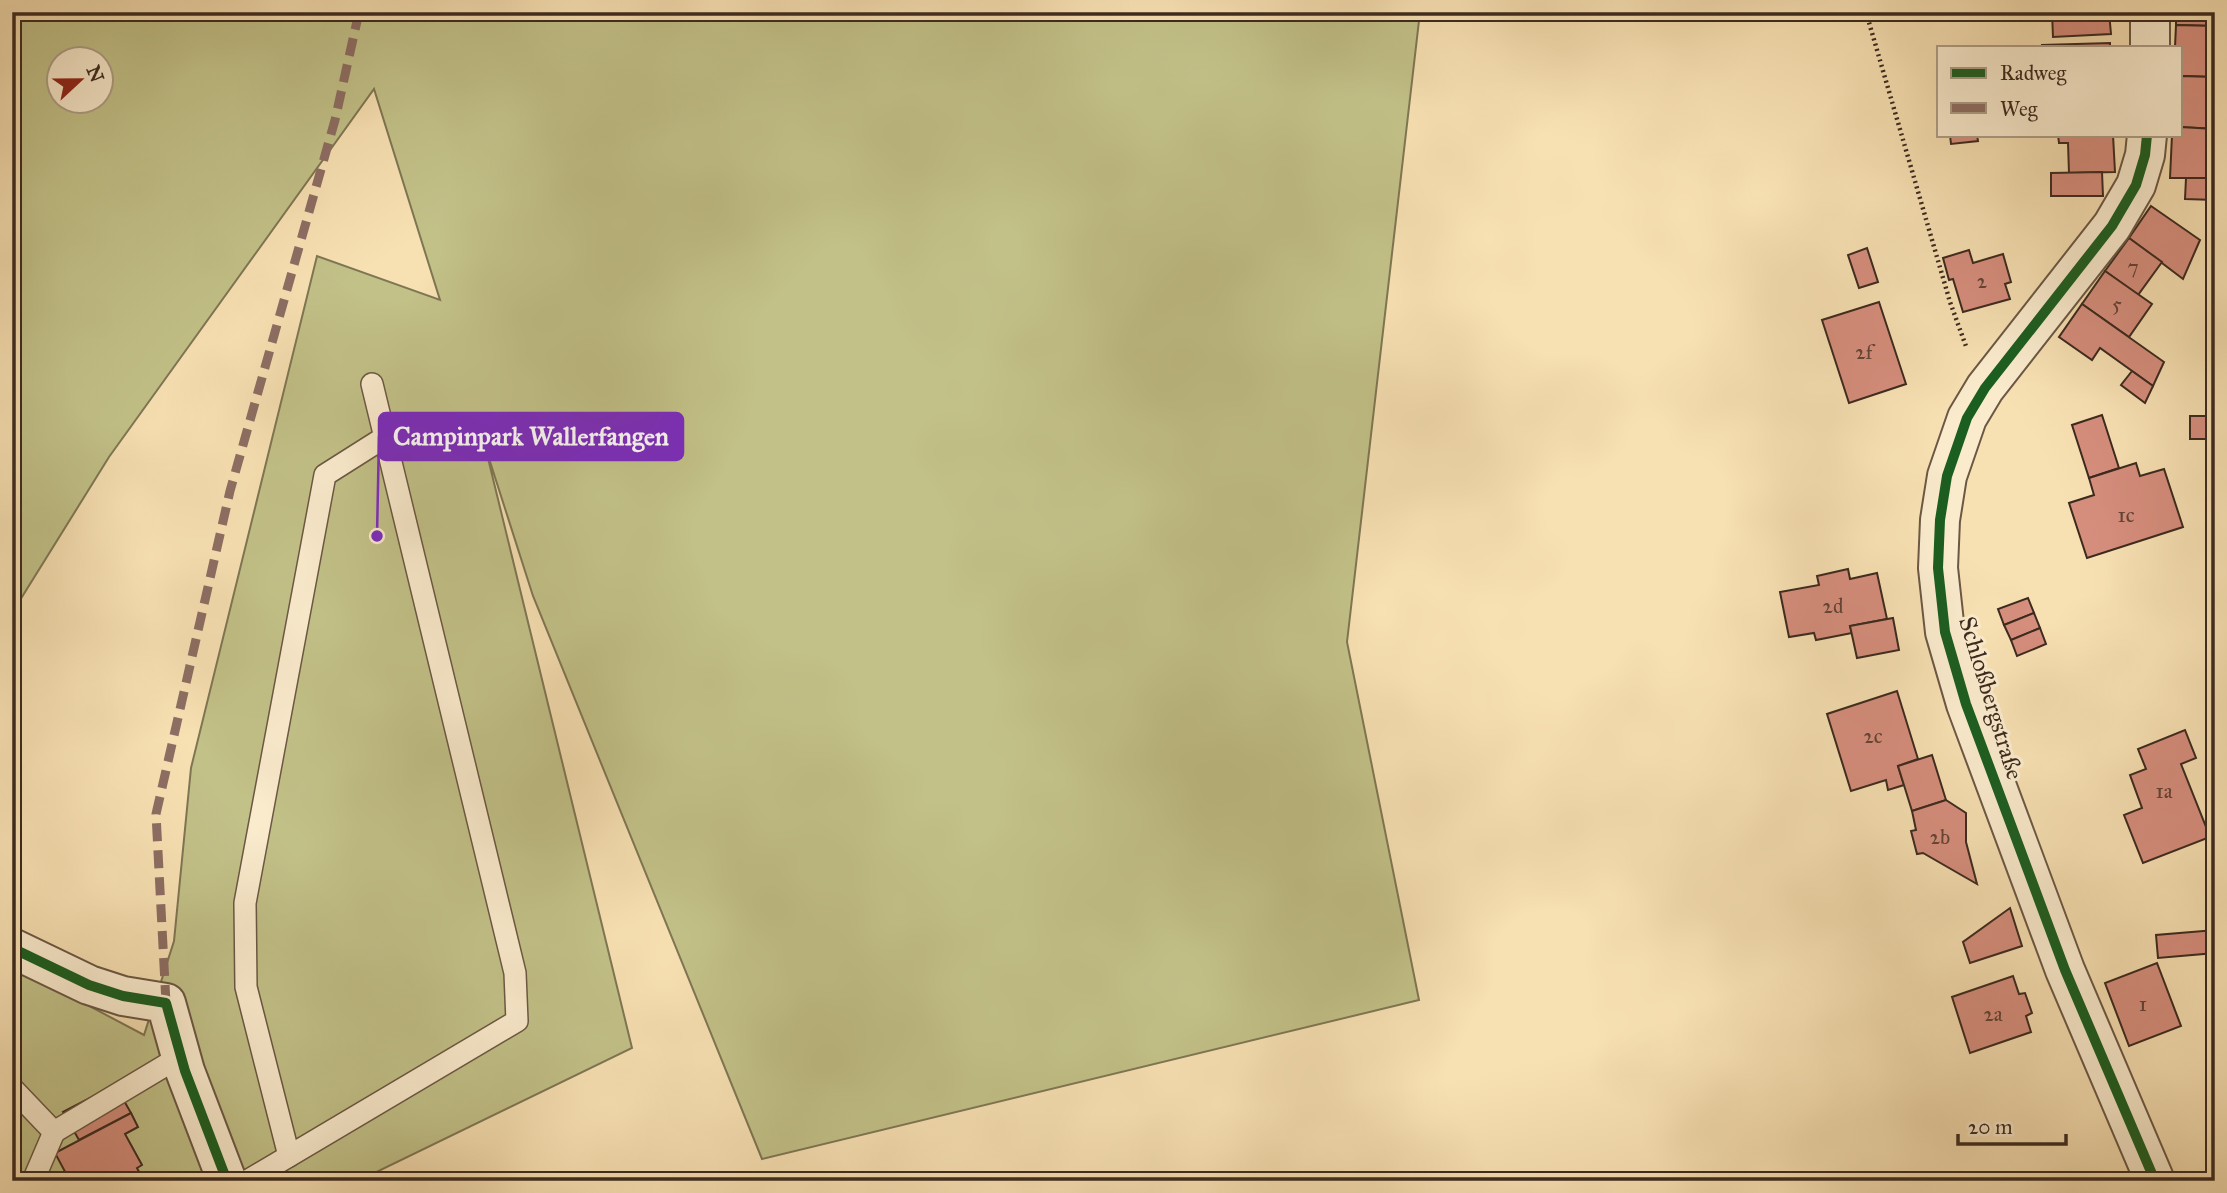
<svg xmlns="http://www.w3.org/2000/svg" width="2227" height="1193" font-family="'IM FELL Great Primer',serif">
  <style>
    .green { fill: #c2c188; stroke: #7f7654; stroke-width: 2; fill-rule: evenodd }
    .building { fill: #d68e7d; stroke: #3c2a1f; stroke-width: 2 }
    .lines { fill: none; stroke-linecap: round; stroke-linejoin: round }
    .service-casing { stroke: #6b5844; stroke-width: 24 }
    .minor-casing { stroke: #6b5844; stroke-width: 42 }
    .tertiary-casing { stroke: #6b5844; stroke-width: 42 }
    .path { stroke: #3c2a1f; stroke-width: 4.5; stroke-dasharray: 2 3.5; stroke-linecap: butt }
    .service { stroke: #faebcd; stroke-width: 21 }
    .minor { stroke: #faebcd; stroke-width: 38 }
    .tertiary { stroke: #faebcd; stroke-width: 38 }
    .quiet { stroke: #8d6e63; stroke-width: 9; stroke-dasharray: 18 9; stroke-linecap: butt }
    .cycleway-casing { stroke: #faebcd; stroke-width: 15 }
    .cycleway { stroke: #1b5e20; stroke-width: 10 }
    .labels { text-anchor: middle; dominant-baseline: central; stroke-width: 6; stroke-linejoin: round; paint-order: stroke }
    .number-label { font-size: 21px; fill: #624336 }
    .street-label { font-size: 24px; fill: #3c2a1f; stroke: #faebcd }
    .leader { fill: none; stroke: #7b2cbf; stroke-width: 2.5 }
    .callout-dot { fill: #7b2cbf; stroke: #faebcd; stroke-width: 2.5 }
    .callout { fill: #7b2cbf; stroke: #7b2cbf; stroke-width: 2.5 }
    .callout-label { font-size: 26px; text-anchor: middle; font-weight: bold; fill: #fff }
  </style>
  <rect width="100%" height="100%" fill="#f7e0b2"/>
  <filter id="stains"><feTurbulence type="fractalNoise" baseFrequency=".00286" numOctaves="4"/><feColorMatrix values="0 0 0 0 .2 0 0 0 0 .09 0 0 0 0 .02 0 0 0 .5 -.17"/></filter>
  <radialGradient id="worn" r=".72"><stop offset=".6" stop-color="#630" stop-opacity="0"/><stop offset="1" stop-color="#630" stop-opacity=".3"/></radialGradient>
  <!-- green -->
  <path class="green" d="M12,12H1420L1347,642L1419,1000L762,1159L533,596L485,446L632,1048L358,1181H12V965L144,1035L174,941L191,768L317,256L440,300L374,89L109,457L12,613ZM60,60H102V102H60Z"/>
  <!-- building -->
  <g class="building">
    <polygon points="2052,12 2109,12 2111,34 2053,37"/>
    <polygon points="2176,12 2215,12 2215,26 2176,25"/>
    <polygon points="2176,25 2215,26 2215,77 2180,76 2180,47 2175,47"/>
    <polygon points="2110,43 2110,47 2042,47 2042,45"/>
    <polygon points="2180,76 2215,77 2215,129 2180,127"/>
    <polygon points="2180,127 2215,129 2215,178 2170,178 2172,135 2180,135"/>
    <polygon points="1950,135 1977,135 1978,141 1951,144"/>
    <polygon points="2058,135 2113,135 2115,172 2069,173 2068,143 2059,143"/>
    <polygon points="2102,172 2103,196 2051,196 2051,173"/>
    <polygon points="2186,178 2215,178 2215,200 2185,199"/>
    <polygon points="2151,206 2200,240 2183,279 2129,238"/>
    <polygon points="2129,238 2162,262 2138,295 2105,271"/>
    <polygon points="1867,248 1878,282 1859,288 1848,255"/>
    <polygon points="1969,250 1973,263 2003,254 2011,282 2005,284 2010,299 1963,312 1953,279 1949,280 1943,258"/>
    <polygon points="2105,271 2152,304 2129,337 2082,304"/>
    <polygon points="1879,302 1906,384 1849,403 1822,320"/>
    <polygon points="2082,304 2164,362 2153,386 2100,348 2092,360 2059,337"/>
    <polygon points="2132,371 2153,386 2145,403 2121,385"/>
    <polygon points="2102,415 2119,468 2089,478 2072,425"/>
    <polygon points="2190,416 2211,416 2210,439 2190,439"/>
    <polygon points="2136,463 2140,476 2164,469 2183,527 2087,558 2069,503 2094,495 2089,478"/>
    <polygon points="1848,569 1850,579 1877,573 1887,619 1850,626 1852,633 1816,640 1814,633 1789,637 1780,592 1819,585 1817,576"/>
    <polygon points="2028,598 2034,613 2004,625 1998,609"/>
    <polygon points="2034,613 2040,628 2011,640 2004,625"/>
    <polygon points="1893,618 1899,650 1857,658 1850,626"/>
    <polygon points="2040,628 2046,644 2017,656 2011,640"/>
    <polygon points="1897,691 1918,759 1898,766 1904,785 1888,790 1886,780 1851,791 1827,714"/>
    <polygon points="2185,730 2196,758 2181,764 2210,837 2143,863 2124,815 2142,808 2130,775 2146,769 2138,749"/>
    <polygon points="1932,755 1946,800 1912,811 1898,766"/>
    <polygon points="1946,800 1966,813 1966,842 1977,884 1923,853 1917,854 1911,831 1916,830 1912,811"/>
    <polygon points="2010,908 2022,946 1970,963 1963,942"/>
    <polygon points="2215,930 2215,953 2158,958 2156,935"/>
    <polygon points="2157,963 2181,1026 2129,1046 2105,983"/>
    <polygon points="2013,976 2019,994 2025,993 2032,1013 2026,1016 2031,1032 1970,1053 1952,997"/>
    <polygon points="115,1085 131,1113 79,1140 63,1112"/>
    <polygon points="131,1113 138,1127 125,1134 142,1165 137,1168 144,1181 70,1181 55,1153"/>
  </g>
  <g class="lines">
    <!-- service casing -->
    <g class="service-casing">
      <g id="service">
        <polyline points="12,1088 54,1132 181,1056"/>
        <polyline points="289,1156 246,987 245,903 325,475 385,437"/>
        <polyline points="33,1181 54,1132"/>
        <polyline points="247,1181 517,1021 515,973 372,384"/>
      </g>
    </g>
    <!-- minor casing -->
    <g class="minor-casing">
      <polyline id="minor" points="12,948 89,985 123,996 166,1003 185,1071 227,1181"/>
    </g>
    <!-- tertiary casing -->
    <g class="tertiary-casing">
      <g id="tertiary">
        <polyline points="2150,47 2150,12"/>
        <polyline points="2147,135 2145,155 2136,185 2112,226 1985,388 1967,418 1947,476 1940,520 1938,568 1945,632 1966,704 2065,970 2155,1181"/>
      </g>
    </g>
    <!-- path -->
    <polyline class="path" points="1866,12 1950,302 1967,349"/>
    <!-- service -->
    <use href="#service" class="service"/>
    <!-- minor -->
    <use href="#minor" class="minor"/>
    <!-- tertiary -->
    <use href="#tertiary" class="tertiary"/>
    <!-- quiet -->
    <polyline class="quiet" points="166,1003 156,814 230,491 335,120 359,12"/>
    <!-- cycleway casing -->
    <g class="cycleway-casing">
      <g id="cycleway">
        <polyline points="2147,135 2145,155 2136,185 2112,226 1985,388 1967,418 1947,476 1940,520 1938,568 1945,632 1966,704 2065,970 2155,1181"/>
        <polyline points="12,948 89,985 123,996 166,1003 185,1071 227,1181"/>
      </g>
    </g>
    <!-- cycleway -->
    <use href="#cycleway" class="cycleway"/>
  </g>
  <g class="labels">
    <!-- number labels -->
    <g class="number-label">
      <text x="2133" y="267">7</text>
      <text x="1982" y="281">2</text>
      <text x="2117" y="304">5</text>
      <text x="1864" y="352">2f</text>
      <text x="2126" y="515">1c</text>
      <text x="1833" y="606">2d</text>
      <text x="1873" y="736">2c</text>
      <text x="2164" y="791">1a</text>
      <text x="1940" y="837">2b</text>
      <text x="2143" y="1004">1</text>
      <text x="1993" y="1014">2a</text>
    </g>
    <!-- street labels -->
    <g class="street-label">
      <text transform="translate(1991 698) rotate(73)">Schloßbergstraße</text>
    </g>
  </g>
  <!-- callouts -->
  <path class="leader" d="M377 536L379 436"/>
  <circle class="callout-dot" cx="377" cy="536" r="7"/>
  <rect class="callout" x="379" y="413" width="304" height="47" rx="7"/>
  <g class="callout-label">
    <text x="531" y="445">Campinpark Wallerfangen</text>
  </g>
  <!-- margin -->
  <rect width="2227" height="1193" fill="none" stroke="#f7e0b2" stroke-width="42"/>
  <rect x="14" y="14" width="2199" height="1165" fill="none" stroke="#3c2a1f" stroke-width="3.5"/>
  <rect x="21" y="21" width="2185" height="1151" fill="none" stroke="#3c2a1f" stroke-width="2"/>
  <!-- legend -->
  <rect x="1937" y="46" width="245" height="91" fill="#faebcd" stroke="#ae9e87" stroke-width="2"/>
  <rect x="1951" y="68" width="35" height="10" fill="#1b5e20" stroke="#ae9e87" stroke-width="2"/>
  <text x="2000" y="80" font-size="21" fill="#3c2a1f">Radweg</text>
  <rect x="1951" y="103" width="35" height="10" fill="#8d6e63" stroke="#ae9e87" stroke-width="2"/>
  <text x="2000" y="116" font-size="21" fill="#3c2a1f">Weg</text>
  <!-- north arrow -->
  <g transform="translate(80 80) rotate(68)"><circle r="33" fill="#faebcd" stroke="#ae9e87" stroke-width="2"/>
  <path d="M0-5L12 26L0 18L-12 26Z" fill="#8f2418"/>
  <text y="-10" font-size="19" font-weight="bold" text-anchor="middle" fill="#3c2a1f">N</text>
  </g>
  <!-- scale -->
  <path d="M1958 1134v10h108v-10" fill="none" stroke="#3c2a1f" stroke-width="3.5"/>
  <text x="1968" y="1134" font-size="21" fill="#3c2a1f" stroke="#faebcd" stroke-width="5" paint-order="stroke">20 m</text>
  <rect width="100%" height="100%" filter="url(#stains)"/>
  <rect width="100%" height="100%" fill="url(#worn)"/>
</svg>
